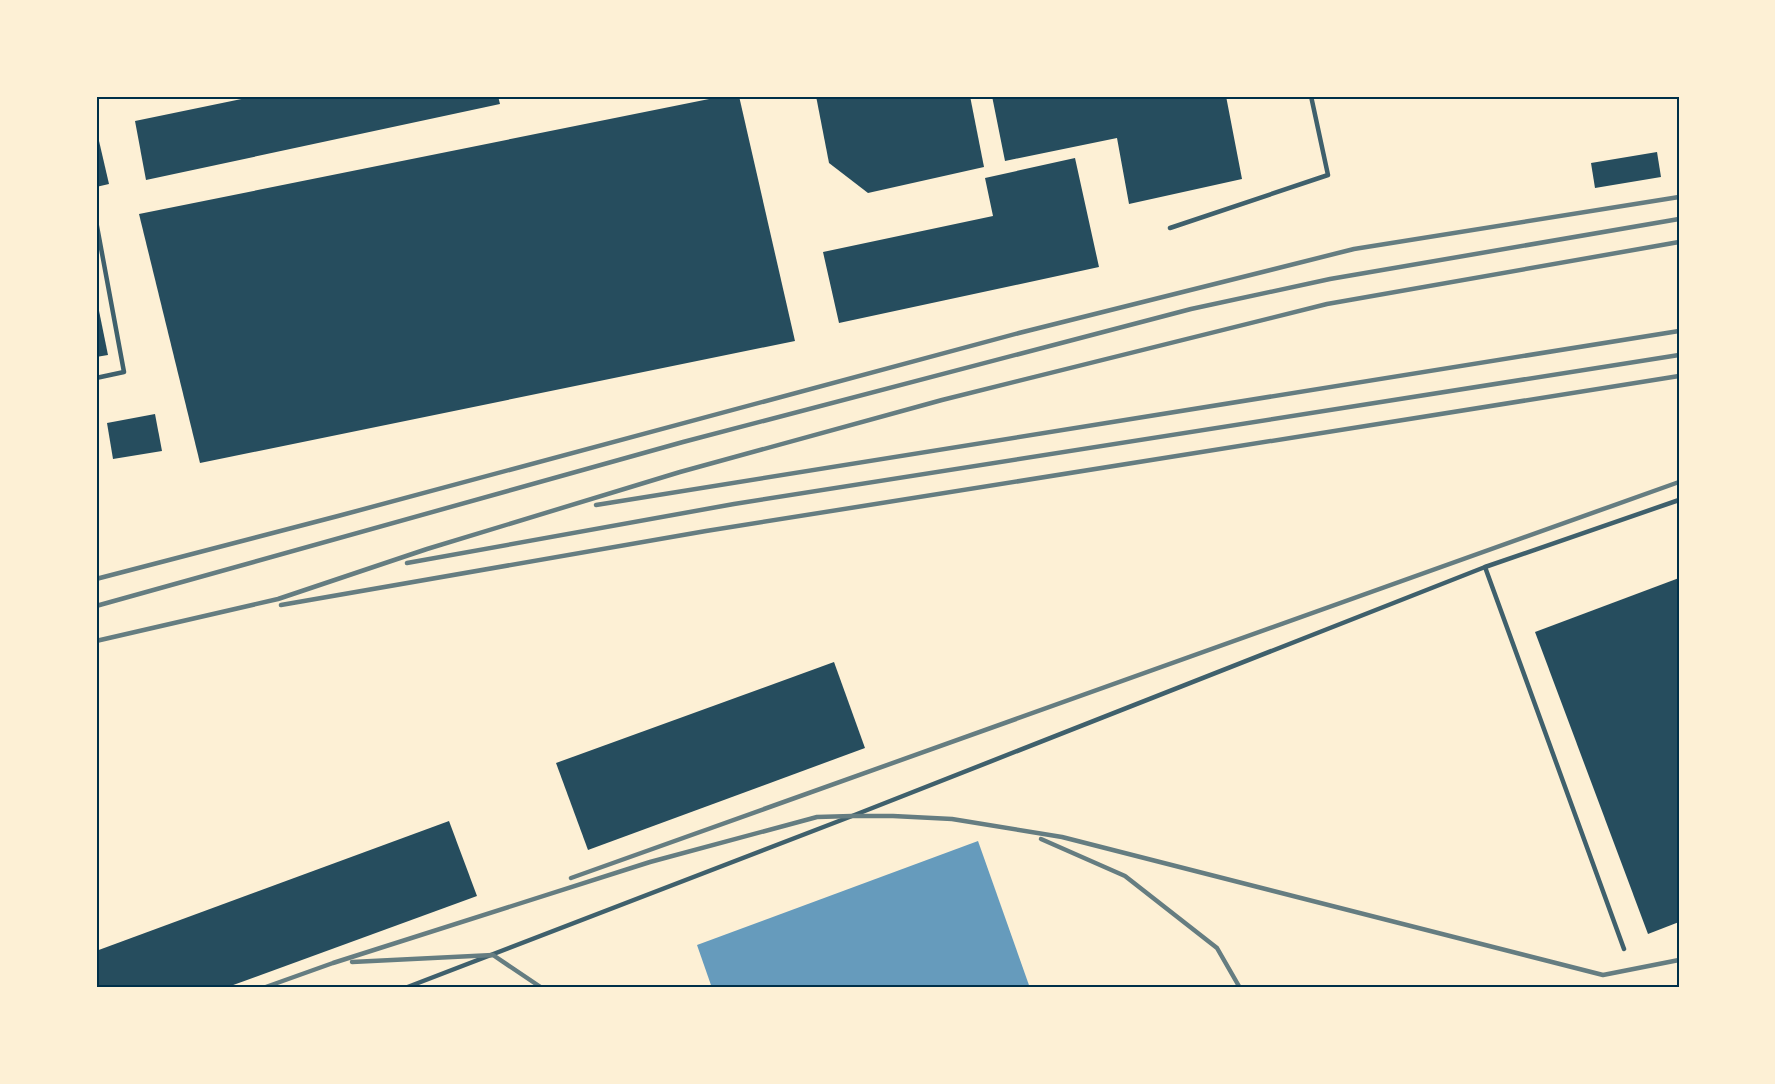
<svg xmlns="http://www.w3.org/2000/svg" width="1775" height="1084" font-family="'Source Sans 3',sans-serif">
  <style>
    .water { fill: #669bbc }
    .building { fill: #264d5e }
    .lines { fill: none; stroke-linecap: round; stroke-linejoin: round }
    .service { stroke: #3f606c; stroke-width: 4.5 }
    .rail { stroke: #657d81; stroke-width: 4.5 }
    .neatline { fill: none; stroke: #003049; stroke-width: 2 }
  </style>
  <rect width="100%" height="100%" fill="#fdf0d5"/>
  <!-- water -->
  <polygon class="water" points="978,841 1030,988 712,988 697,945"/>
  <!-- building -->
  <g class="building">
    <polygon points="256,96 498,96 500,104 146,180 135,121"/>
    <polygon points="724,96 739,96 795,341 200,463 139,214"/>
    <polygon points="816,96 970,96 984,167 868,193 829,163"/>
    <polygon points="992,96 1226,96 1242,179 1129,204 1117,138 1005,161"/>
    <polygon points="96,128 109,184 96,187"/>
    <polygon points="1657,152 1661,177 1595,188 1591,163"/>
    <polygon points="1075,158 1099,267 839,323 823,252 993,216 985,178"/>
    <polygon points="96,296 108,355 96,357"/>
    <polygon points="155,414 162,451 113,459 107,423"/>
    <polygon points="1679,578 1679,922 1648,934 1535,632"/>
    <polygon points="834,662 865,748 588,850 556,763"/>
    <polygon points="449,821 477,896 225,988 96,988 96,951"/>
  </g>
  <g class="lines">
    <!-- service -->
    <g class="service">
      <polyline points="96,221 124,372 96,378"/>
      <polyline points="1170,228 1328,175 1311,96"/>
      <polyline points="1485,567 1624,949"/>
      <polyline points="405,988 852,816 1485,567 1679,500"/>
    </g>
    <!-- rail -->
    <g class="rail">
      <polyline points="596,505 1679,331"/>
      <polyline points="407,563 734,504 1679,355"/>
      <polyline points="96,579 338,516 1019,333 1354,249 1679,197"/>
      <polyline points="281,605 706,531 1679,376"/>
      <polyline points="96,606 683,442 1191,309 1330,279 1679,219"/>
      <polyline points="96,641 278,599 427,549 680,472 942,400 1327,304 1679,242"/>
      <polyline points="1041,839 1125,876 1217,948 1240,988"/>
      <polyline points="571,878 1679,482"/>
      <polyline points="352,962 493,955 542,988"/>
      <polyline points="263,988 333,963 650,862 817,817 852,816 893,816 952,819 1062,837 1603,975 1679,960"/>
    </g>
  </g>
  <!-- border -->
  <rect width="1775" height="1084" fill="none" stroke="#fdf0d5" stroke-width="195"/>
  <rect x="98" y="98" width="1580" height="888" class="neatline"/>
</svg>
